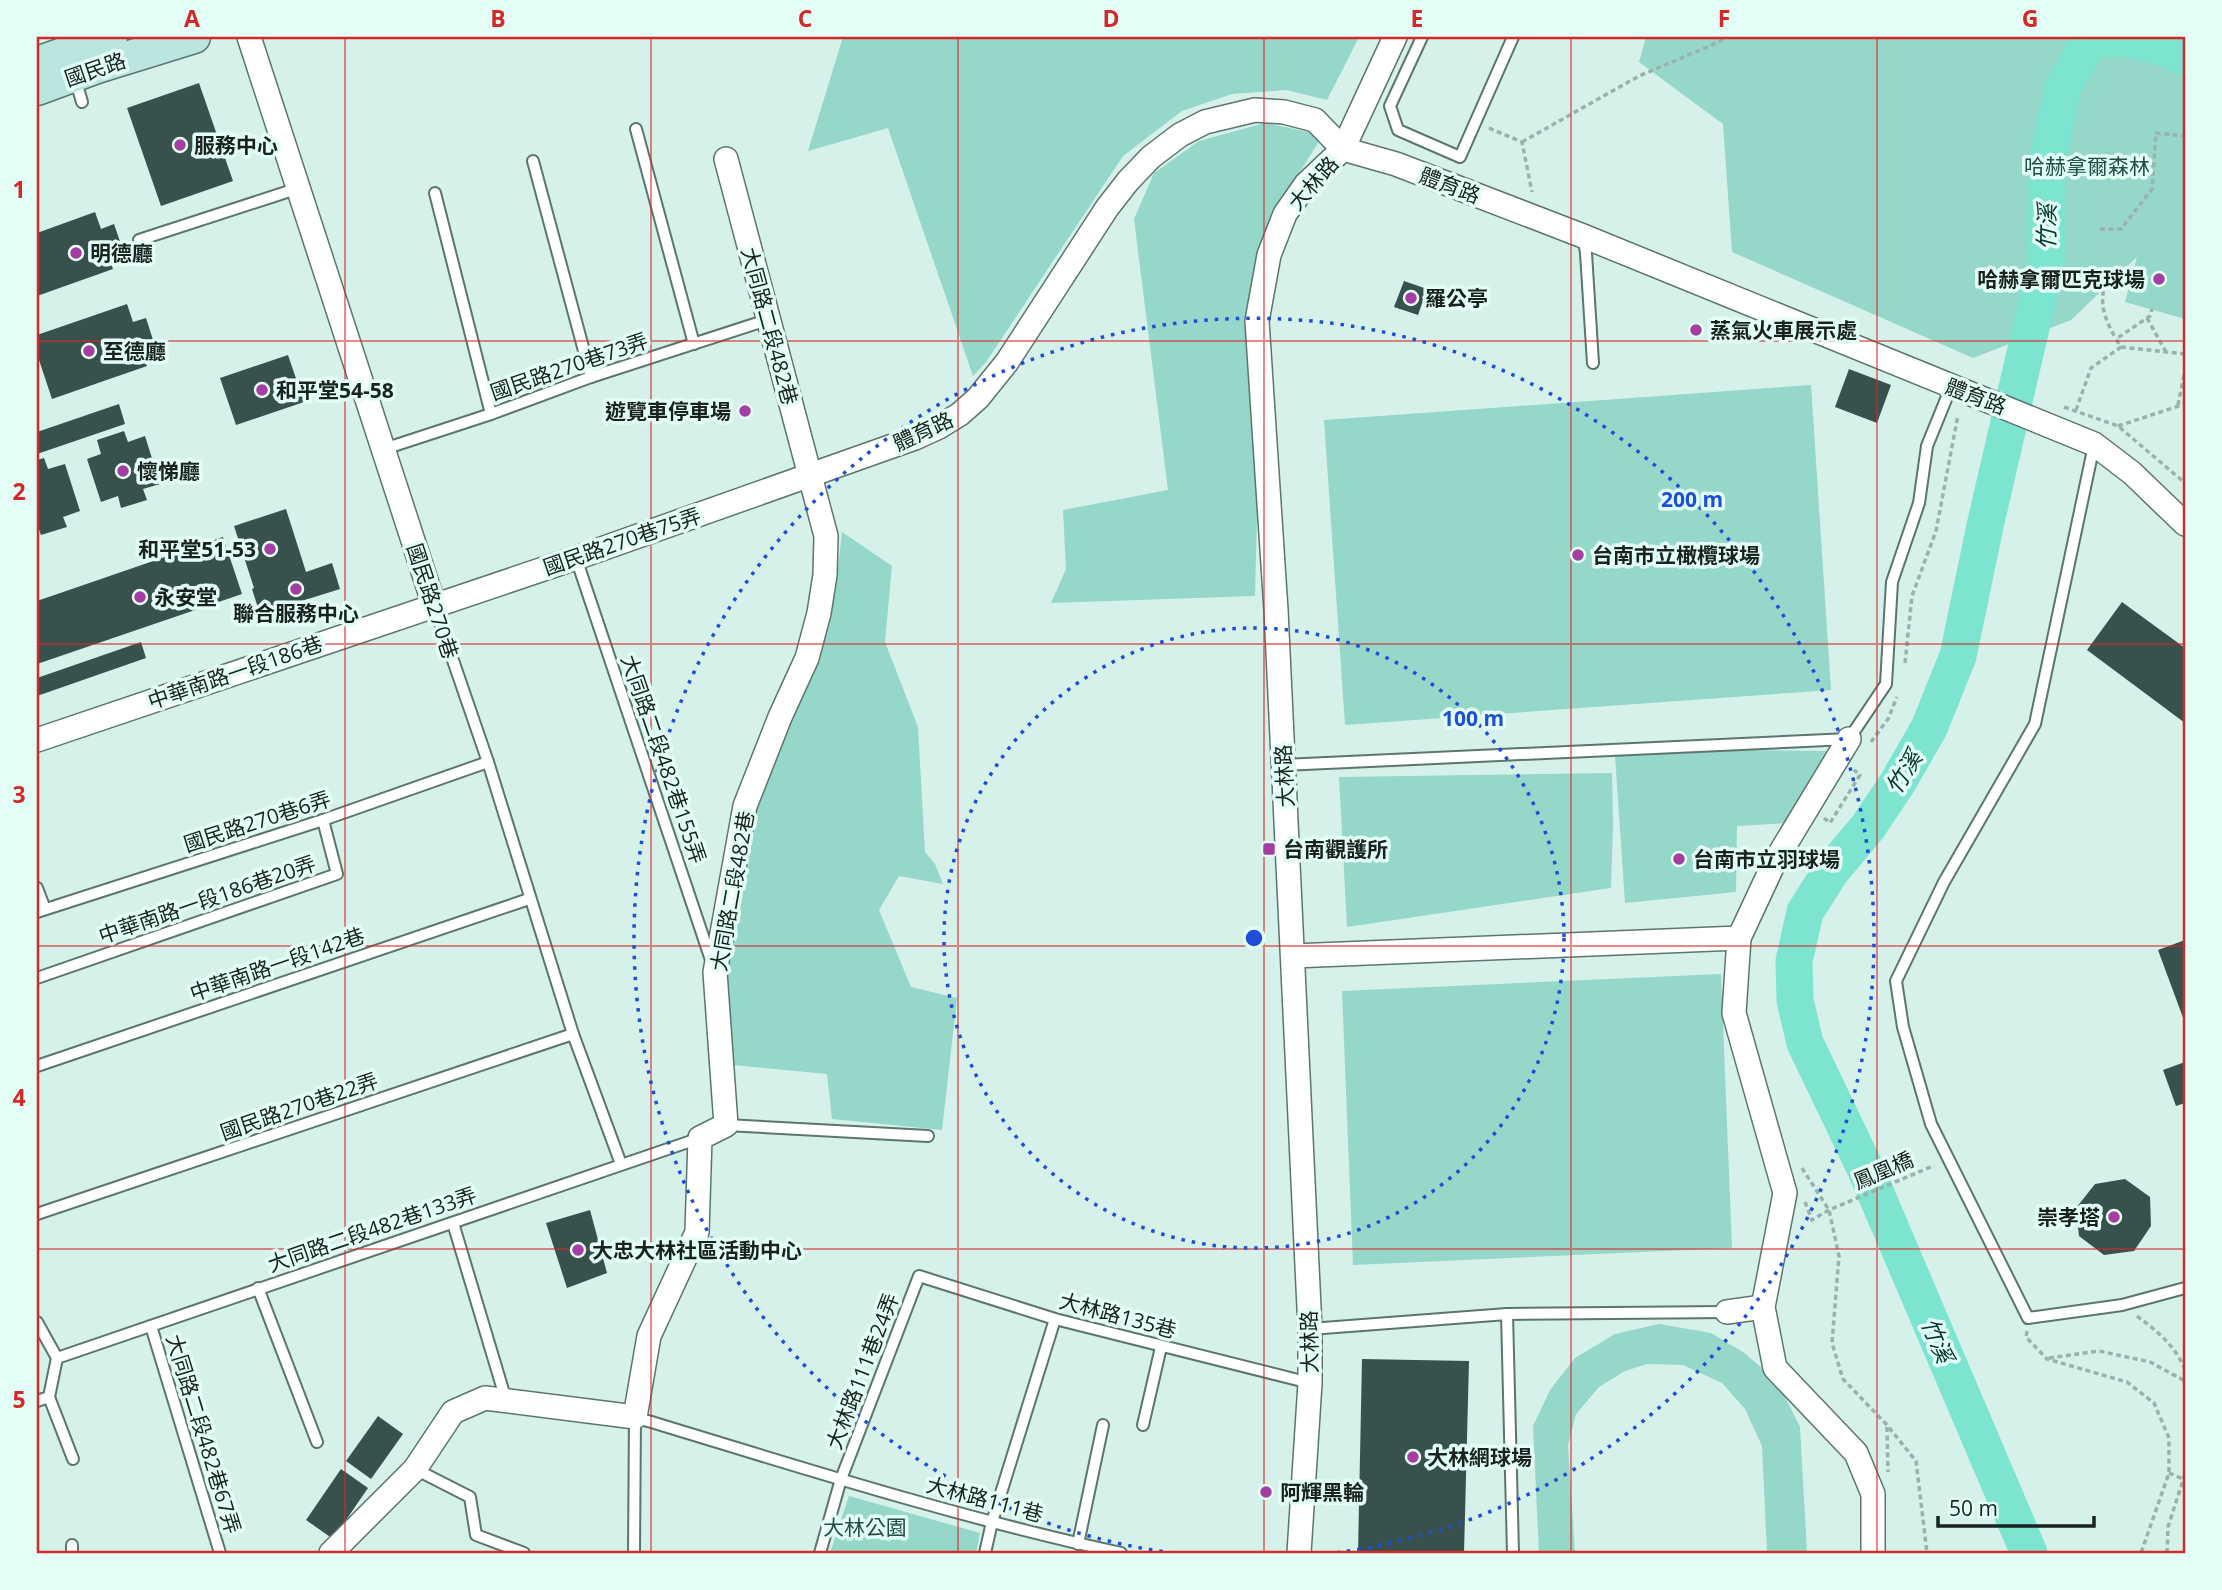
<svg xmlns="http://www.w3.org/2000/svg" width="2222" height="1590" font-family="'Open Sans','Noto Sans TC',sans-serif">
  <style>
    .green { fill: #95d7c8 }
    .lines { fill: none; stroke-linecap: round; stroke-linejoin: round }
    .river { stroke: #7ce4cf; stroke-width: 37 }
    .building { fill: #39514c }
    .lane-casing { stroke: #5c756f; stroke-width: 14 }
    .street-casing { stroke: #5c756f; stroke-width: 26 }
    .secondary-casing { stroke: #5c756f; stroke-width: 35 }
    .path { stroke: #9bb1ac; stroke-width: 3.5; stroke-dasharray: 5 3.5; stroke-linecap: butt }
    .lane { stroke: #fff; stroke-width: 10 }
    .street { stroke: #fff; stroke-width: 23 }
    .secondary { stroke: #bbe6e0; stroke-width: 32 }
    .grid { fill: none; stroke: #d62828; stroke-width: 2; stroke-opacity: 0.55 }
    .ring { fill: none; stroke: #1d4ed8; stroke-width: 3.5; stroke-dasharray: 3.5 7 }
    .poi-dot { fill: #a53ea2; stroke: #e2fef7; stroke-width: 2.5 }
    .labels { text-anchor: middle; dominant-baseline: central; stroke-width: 7; stroke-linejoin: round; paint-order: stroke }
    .street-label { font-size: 21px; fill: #182220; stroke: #e2fef7 }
    .poi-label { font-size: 21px; font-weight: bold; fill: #182220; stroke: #e2fef7; text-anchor: start }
    .park-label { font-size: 21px; fill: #204e45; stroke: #e2fef7 }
    .water-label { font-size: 23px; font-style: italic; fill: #01352d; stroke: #e2fef7 }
    .centre { fill: #1d4ed8; stroke: #e2fef7; stroke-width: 3.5 }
    .ring-label { font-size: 21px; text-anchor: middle; font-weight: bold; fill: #1d4ed8; stroke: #e2fef7; stroke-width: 7; stroke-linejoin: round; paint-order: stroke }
    .neatline { fill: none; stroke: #d62828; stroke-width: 2.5 }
    .grid-label { font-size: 23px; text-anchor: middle; font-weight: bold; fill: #d62828 }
  </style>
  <rect width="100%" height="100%" fill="#d5f1ea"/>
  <!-- green -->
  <g class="green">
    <polygon points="843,37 1359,37 1327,100 1286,90 1232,94 1182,111 1123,156 986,362 973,376 888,128 808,151"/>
    <polygon points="1646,37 2185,37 2185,319 2125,302 2137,257 2071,320 1973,358 1732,252 1723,124 1639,62"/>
    <polygon points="1265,123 1323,135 1274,213 1259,431 1255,596 1051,603 1066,569 1063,510 1168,490 1134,219 1154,173 1199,141"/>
    <polygon points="1811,385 1831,690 1345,725 1324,420"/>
    <polygon points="842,532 892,566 885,642 918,727 925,852 935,864 943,884 899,876 879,910 911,987 957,998 942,1130 832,1119 827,1074 733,1065 722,970 750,809 815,664 836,587"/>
    <polygon points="1729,750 1827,751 1788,823 1737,826 1736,892 1625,903 1615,756"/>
    <polygon points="1612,773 1613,825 1611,888 1347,927 1339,777"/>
    <polygon points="1721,974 1732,1248 1353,1265 1342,991"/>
    <polygon points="1659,1324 1711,1333 1743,1352 1777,1381 1800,1427 1807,1553 1767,1553 1762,1446 1745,1409 1722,1383 1683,1365 1647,1364 1625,1371 1599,1387 1576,1414 1568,1445 1575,1553 1539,1553 1533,1426 1550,1390 1575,1358 1615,1334"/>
    <polygon points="849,1496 980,1533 976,1553 830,1553"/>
  </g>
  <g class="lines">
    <!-- river -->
    <polyline class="river" points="2029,1553 1865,1168 1805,1043 1795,1000 1794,961 1805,912 1831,871 1868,827 1898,782 1929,728 1958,656 1985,526 2046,263 2047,163 2063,87 2090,40 2120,37 2169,49 2185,58"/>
  </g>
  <!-- building -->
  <g class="building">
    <polygon points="199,83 233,181 161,206 127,108"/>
    <polygon points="95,212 101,229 114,224 123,250 108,256 113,269 37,296 37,233"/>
    <polygon points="1404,281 1427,289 1418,315 1394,307"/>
    <polygon points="127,304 133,322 146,318 154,343 141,348 147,366 52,399 37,354 37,335"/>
    <polygon points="288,355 304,402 236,425 220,378"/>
    <polygon points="1849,369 1891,385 1877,423 1835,407"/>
    <polygon points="119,404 125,424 37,454 37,432"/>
    <polygon points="124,431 128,442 145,436 160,484 143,489 147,500 121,508 118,496 101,502 87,459 101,454 97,440"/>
    <polygon points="44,458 48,469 65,464 80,511 63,517 67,527 41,535 37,524 37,460"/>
    <polygon points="286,509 306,572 332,563 340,589 260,614 252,589 254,588 234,526"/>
    <polygon points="223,537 242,594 37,664 37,601"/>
    <polygon points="2122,602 2185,648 2185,723 2087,650"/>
    <polygon points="141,642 146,658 37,696 37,678"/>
    <polygon points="2185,940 2185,1023 2158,950"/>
    <polygon points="2185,1062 2185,1103 2176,1106 2163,1070"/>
    <polygon points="2125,1179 2150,1197 2151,1226 2134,1251 2104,1255 2079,1236 2076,1208 2095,1184"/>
    <polygon points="590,1210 607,1273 567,1288 546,1223"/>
    <polygon points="1362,1359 1469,1361 1464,1553 1358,1553"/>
    <polygon points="378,1416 403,1434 371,1479 346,1461"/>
    <polygon points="341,1469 368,1488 333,1539 306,1520"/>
  </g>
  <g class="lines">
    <!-- lane casing -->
    <g class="lane-casing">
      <g id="lane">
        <polyline points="1422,37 1390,106 1398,130 1460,157 1513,37"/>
        <polyline points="75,78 82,102"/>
        <polyline points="636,129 694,344"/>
        <polyline points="533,161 591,377"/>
        <polyline points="435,193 491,414"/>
        <polyline points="1583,236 1586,253 1593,363"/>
        <polyline points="139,240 299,188"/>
        <polyline points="2094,445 2035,724 1944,882 1896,981 1903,1027 1931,1124 2028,1318 2122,1305 2185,1288"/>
        <polyline points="384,449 491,414 591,377 767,320"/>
        <polyline points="576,558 712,963"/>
        <polyline points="434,605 488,762 573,1034 621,1164"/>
        <polyline points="1283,765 1849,739 1886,684 1892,582 1919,503 1927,446 1951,387"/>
        <polyline points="37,888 45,909"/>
        <polyline points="37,912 323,820 488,762"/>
        <polyline points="37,978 337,874 323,820"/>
        <polyline points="37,1066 529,899"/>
        <polyline points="726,1125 928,1136"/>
        <polyline points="37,1214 573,1034"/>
        <polyline points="453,1223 506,1400"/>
        <polyline points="258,1288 317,1442"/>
        <polyline points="1507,1314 1727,1312"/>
        <polyline points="37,1322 57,1358"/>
        <polyline points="151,1326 220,1553"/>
        <polyline points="1310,1329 1507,1314 1513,1553"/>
        <polyline points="57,1358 700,1138"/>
        <polyline points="49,1397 73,1459"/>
        <polyline points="37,1401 49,1397 57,1358"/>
        <polyline points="1143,1425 1161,1347"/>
        <polyline points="415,1469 470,1497 476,1535 524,1553"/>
        <polyline points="1078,1544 1103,1425"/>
        <polyline points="72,1545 72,1553"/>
        <path d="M634,1553L635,1417C796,1466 956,1517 1121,1553"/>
        <polyline points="820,1553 841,1479 919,1276 1055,1319 1310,1383"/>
        <polyline points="985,1553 992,1522 1055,1319"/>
      </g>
    </g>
    <!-- street casing -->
    <g class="street-casing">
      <g id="street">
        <polyline points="249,37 434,605"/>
        <polyline points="1849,739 1774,863 1739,938 1734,1013 1785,1193 1763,1307 1775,1368 1856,1453 1873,1494 1873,1553"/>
        <polyline points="37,740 576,558 915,438 939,427 960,414 978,398 1007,362 1107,208 1128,181 1151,157 1180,135 1205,122 1255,110 1284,112 1315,120 1343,149 1396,164 1583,236 2094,444 2132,473 2185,524"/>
        <polyline points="1293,956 1739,938"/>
        <polyline points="1727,1312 1763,1307"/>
        <polyline points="331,1553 415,1469 453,1412 485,1398 635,1417 649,1336 697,1232 700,1138 726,1125 715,972 745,806 780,717 807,658 819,613 825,575 826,536 726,159"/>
        <polyline points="1299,1553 1310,1383 1310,1329 1276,610 1257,321 1269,255 1285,214 1306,184 1343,149 1395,37"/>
      </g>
    </g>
    <!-- secondary casing -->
    <g class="secondary-casing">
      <g id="secondary">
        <polyline points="37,63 111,37"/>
        <polyline points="37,89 97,67 194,37"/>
      </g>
    </g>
    <!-- path -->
    <g class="path">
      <polyline points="1489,128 1522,142 1532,192"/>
      <polyline points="1522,142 1639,76 1719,42 1724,37"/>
      <polyline points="2100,229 2121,229 2152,189 2156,133 2185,136"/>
      <path d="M2107,274C2099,302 2102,314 2116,339"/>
      <polyline points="2147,318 2166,352"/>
      <polyline points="2121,347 2185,354"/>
      <polyline points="2178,405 2185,370"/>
      <polyline points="2064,407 2118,426 2185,483"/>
      <polyline points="2076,410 2091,368 2121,347 2116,339 2150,316 2152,309"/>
      <polyline points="2118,426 2185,404"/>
      <polyline points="1905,663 1912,596 1936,531 1958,415"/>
      <polyline points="1871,742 1888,719 1897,697"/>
      <polyline points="1824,818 1830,823 1860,775 1854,770"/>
      <polyline points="1802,1168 1829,1210 1839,1256 1832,1343 1843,1379 1887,1425 1916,1461 1927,1553"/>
      <polyline points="1805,1202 1812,1220 1829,1210 1933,1166 1934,1167"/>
      <path d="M2137,1316C2157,1331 2176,1346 2185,1370"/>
      <polyline points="2027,1331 2026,1337 2047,1359 2127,1382 2154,1403 2169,1438 2169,1473 2141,1553"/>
      <polyline points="2049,1358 2099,1351 2150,1362 2185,1381"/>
      <polyline points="1887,1427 1888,1472"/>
      <polyline points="2169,1473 2183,1479"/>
      <polyline points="2167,1553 2168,1527 2185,1474"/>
    </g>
    <!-- lane -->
    <use href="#lane" class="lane"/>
    <!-- street -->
    <use href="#street" class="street"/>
    <!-- secondary -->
    <use href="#secondary" class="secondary"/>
  </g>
  <!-- grid -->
  <path class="grid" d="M345,37V1553M651,37V1553M958,37V1553M1264,37V1553M1571,37V1553M1877,37V1553M37,341H2185M37,644H2185M37,946H2185M37,1249H2185"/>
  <!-- distance rings -->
  <g class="ring">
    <circle cx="1254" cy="938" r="310"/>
    <path d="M1173 1553A620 620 0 1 1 1335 1553"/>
  </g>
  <!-- markers -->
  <g class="poi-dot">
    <circle cx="180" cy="145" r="7"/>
    <circle cx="76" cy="253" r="7"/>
    <circle cx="2159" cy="279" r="7"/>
    <circle cx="1411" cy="298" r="7"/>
    <circle cx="1696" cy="330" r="7"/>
    <circle cx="89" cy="351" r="7"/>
    <circle cx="262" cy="390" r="7"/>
    <circle cx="745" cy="411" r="7"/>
    <circle cx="123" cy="471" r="7"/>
    <circle cx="270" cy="549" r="7"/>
    <circle cx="1578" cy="555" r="7"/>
    <circle cx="296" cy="589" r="7"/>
    <circle cx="140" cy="597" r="7"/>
    <rect x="1262" y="842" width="14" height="14" rx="3.5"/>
    <circle cx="1679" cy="859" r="7"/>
    <circle cx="2114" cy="1217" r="7"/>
    <circle cx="578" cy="1250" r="7"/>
    <circle cx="1413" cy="1457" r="7"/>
    <circle cx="1266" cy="1492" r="7"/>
  </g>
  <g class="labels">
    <!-- street labels -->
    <g class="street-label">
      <text transform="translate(95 69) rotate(-19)">國民路</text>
      <text transform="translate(1313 183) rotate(-49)">大林路</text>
      <text transform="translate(1450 185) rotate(21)">體育路</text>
      <text transform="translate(770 326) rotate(75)">大同路二段482巷</text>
      <text transform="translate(569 366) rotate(-19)">國民路270巷73弄</text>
      <text transform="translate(1976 396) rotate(21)">體育路</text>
      <text transform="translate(923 431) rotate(-25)">體育路</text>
      <text transform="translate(622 541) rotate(-19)">國民路270巷75弄</text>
      <text transform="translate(433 601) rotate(72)">國民路270巷</text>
      <text transform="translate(235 672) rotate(-19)">中華南路一段186巷</text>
      <text transform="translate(664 759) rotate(71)">大同路二段482巷155弄</text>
      <text transform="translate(1284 776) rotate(-93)">大林路</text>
      <text transform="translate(257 821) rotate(-18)">國民路270巷6弄</text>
      <text transform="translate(732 891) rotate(-80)">大同路二段482巷</text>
      <text transform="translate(207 899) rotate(-19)">中華南路一段186巷20弄</text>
      <text transform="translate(277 964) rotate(-19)">中華南路一段142巷</text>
      <text transform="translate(299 1106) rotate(-19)">國民路270巷22弄</text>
      <text transform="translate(1883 1170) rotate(-23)">鳳凰橋</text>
      <text transform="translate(372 1229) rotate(-19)">大同路二段482巷133弄</text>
      <text transform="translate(1118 1315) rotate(15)">大林路135巷</text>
      <text transform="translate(1309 1342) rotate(-91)">大林路</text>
      <text transform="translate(862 1371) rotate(-69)">大林路111巷24弄</text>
      <text transform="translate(204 1434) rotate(73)">大同路二段482巷67弄</text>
      <text transform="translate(985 1499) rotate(15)">大林路111巷</text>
    </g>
    <!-- poi labels -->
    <g class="poi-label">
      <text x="194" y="145">服務中心</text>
      <text x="90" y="253">明德廳</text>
      <text x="2145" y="279" text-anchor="end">哈赫拿爾匹克球場</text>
      <text x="1425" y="298">羅公亭</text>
      <text x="1710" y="330">蒸氣火車展示處</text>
      <text x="103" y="351">至德廳</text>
      <text x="276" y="390">和平堂54-58</text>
      <text x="731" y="411" text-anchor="end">遊覽車停車場</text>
      <text x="137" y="471">懷悌廳</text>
      <text x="256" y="549" text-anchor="end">和平堂51-53</text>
      <text x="1592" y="555">台南市立橄欖球場</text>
      <text x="154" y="597">永安堂</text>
      <text x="296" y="613" text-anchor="middle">聯合服務中心</text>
      <text x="1283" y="849">台南觀護所</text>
      <text x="1693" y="859">台南市立羽球場</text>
      <text x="2100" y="1217" text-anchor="end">崇孝塔</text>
      <text x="592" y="1250">大忠大林社區活動中心</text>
      <text x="1427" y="1457">大林網球場</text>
      <text x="1280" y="1492">阿輝黑輪</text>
    </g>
    <!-- park labels -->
    <g class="park-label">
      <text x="2087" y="166">哈赫拿爾森林</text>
      <text x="865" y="1527">大林公園</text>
    </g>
    <!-- water labels -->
    <g class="water-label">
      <text transform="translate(2046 227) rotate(-89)">竹溪</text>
      <text transform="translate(1903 772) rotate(-58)">竹溪</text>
      <text transform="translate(1938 1340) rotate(67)">竹溪</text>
    </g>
  </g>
  <circle cx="1254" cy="938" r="10" class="centre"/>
  <g class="ring-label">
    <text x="1692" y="507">200 m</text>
    <text x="1473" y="726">100 m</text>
  </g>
  <!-- border -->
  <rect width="2222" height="1590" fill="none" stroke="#e2fef7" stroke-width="77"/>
  <!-- scale -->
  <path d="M1938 1516v10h156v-10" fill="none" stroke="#182220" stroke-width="3.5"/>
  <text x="1949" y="1516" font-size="21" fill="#182220" stroke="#e2fef7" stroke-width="5" paint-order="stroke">50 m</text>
  <rect x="38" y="38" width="2146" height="1514" class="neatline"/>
  <g class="grid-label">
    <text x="192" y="27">A</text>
    <text x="498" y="27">B</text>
    <text x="805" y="27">C</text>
    <text x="1111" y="27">D</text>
    <text x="1417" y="27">E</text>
    <text x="1724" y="27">F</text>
    <text x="2030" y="27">G</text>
    <text x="19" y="198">1</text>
    <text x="19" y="500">2</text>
    <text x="19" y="803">3</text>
    <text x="19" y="1106">4</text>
    <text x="19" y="1408">5</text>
  </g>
</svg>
